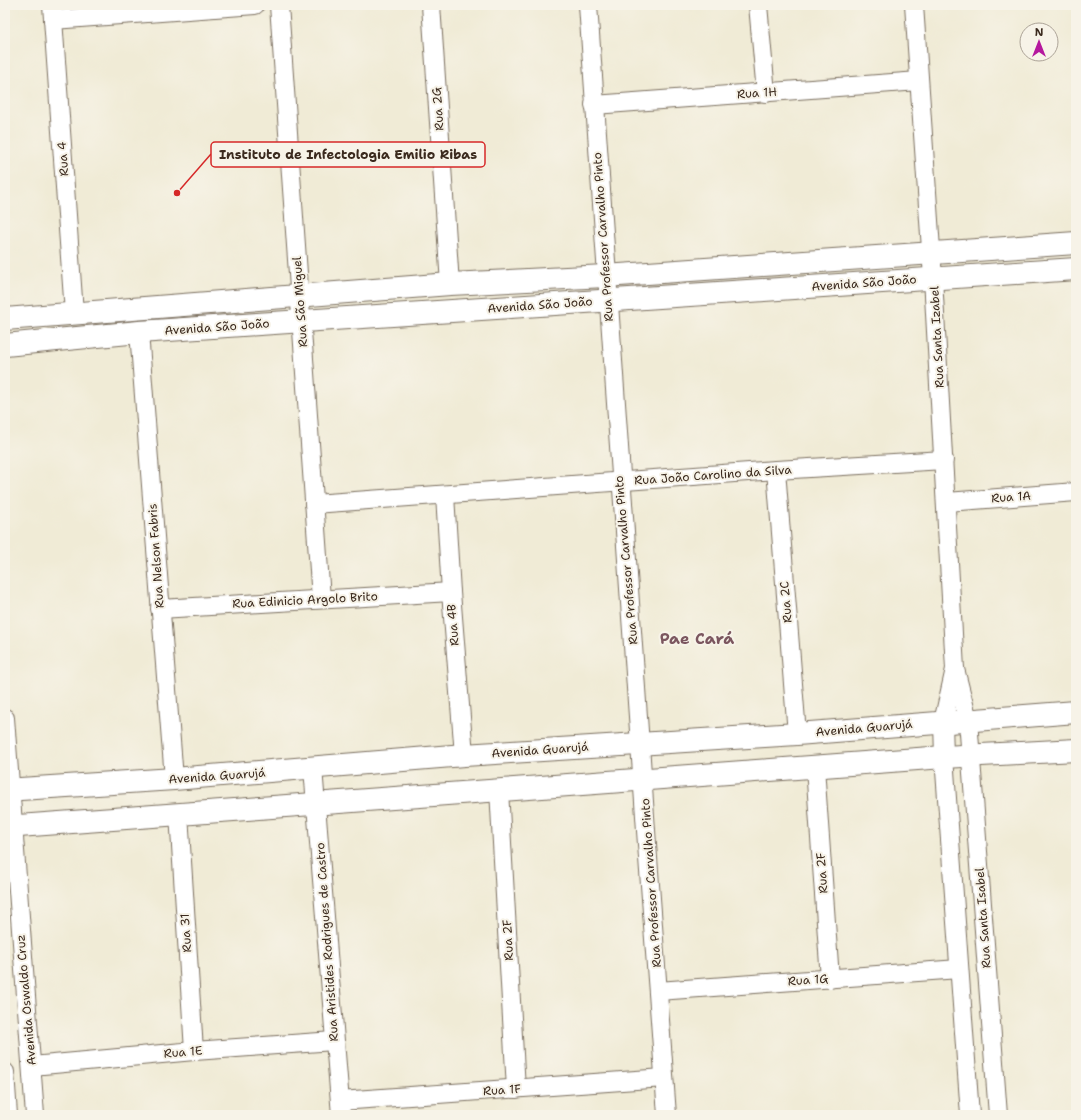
<svg xmlns="http://www.w3.org/2000/svg" width="1081" height="1120" font-family="'Shantell Sans',sans-serif">
  <style>
    .lines { fill: none; stroke-linecap: round; stroke-linejoin: round }
    .minor-casing { stroke: #7a6e5e; stroke-width: 20 }
    .tertiary-casing { stroke: #7a6e5e; stroke-width: 24 }
    .minor { stroke: #fff; stroke-width: 18 }
    .tertiary { stroke: #fff; stroke-width: 22 }
    .labels { text-anchor: middle; dominant-baseline: central; stroke-width: 4; stroke-linejoin: round; paint-order: stroke }
    .street-label { font-size: 12px; fill: #3b2a1e; stroke: #f7f3e8 }
    .district-label { font-size: 16px; font-weight: bold; fill: #7b565f; stroke: #f7f3e8 }
    .leader { fill: none; stroke: #d62828; stroke-width: 1.5 }
    .callout-dot { fill: #d62828; stroke: #f7f3e8; stroke-width: 1.5 }
    .callout { fill: #f7f3e8; stroke: #d62828; stroke-width: 1.5 }
    .callout-label { font-size: 13px; text-anchor: middle; font-weight: bold; fill: #3b2a1e }
  </style>
  <rect width="100%" height="100%" fill="#f7f3e8"/>
  <filter id="ink" filterUnits="userSpaceOnUse"><feTurbulence type="fractalNoise" baseFrequency=".025" numOctaves="2"/><feDisplacementMap in="SourceGraphic" scale="8" xChannelSelector="R" yChannelSelector="G"/><feConvolveMatrix kernelMatrix="1 2 1 2 8 2 1 2 1" color-interpolation-filters="sRGB"/></filter>
  <filter id="wash" filterUnits="userSpaceOnUse"><feTurbulence type="fractalNoise" baseFrequency=".012" numOctaves="4" result="noise"/><feDisplacementMap in="SourceGraphic" scale="16" xChannelSelector="R" yChannelSelector="G"/><feGaussianBlur stdDeviation="0.9" result="paint"/><feColorMatrix in="noise" values="0 0 0 0 0 0 0 0 0 0 0 0 0 0 0 0 0 1.4 0 .05"/><feComposite in="paint" operator="in"/></filter>
  <g filter="url(#wash)">
    <rect width="100%" height="100%" fill="#f0ebd6"/>
  </g>
  <g filter="url(#ink)">
    <g class="lines">
      <!-- minor casing -->
      <g class="minor-casing">
        <g id="minor">
          <polyline points="52,5 74,313"/>
          <polyline points="279,5 321,599"/>
          <polyline points="431,5 450,284"/>
          <path d="M588,5C611,375 640,745 667,1115"/>
          <polyline points="758,5 766,93"/>
          <polyline points="914,5 933,278 955,669 968,720 998,1115"/>
          <polyline points="53,20 255,5"/>
          <polyline points="594,105 919,81"/>
          <polyline points="139,332 174,779"/>
          <polyline points="776,470 797,734"/>
          <polyline points="445,495 451,592 464,755"/>
          <polyline points="947,502 1076,492"/>
          <polyline points="314,504 776,470 944,460"/>
          <polyline points="160,609 451,592"/>
          <polyline points="955,669 943,722 944,757 970,1115"/>
          <polyline points="5,718 35,1115"/>
          <polyline points="815,767 830,979"/>
          <polyline points="313,768 341,1115"/>
          <polyline points="499,790 516,1089"/>
          <polyline points="179,814 194,1051"/>
          <polyline points="658,991 959,969"/>
          <polyline points="32,1066 194,1051 334,1041"/>
          <polyline points="5,1072 8,1115"/>
          <polyline points="340,1101 664,1078"/>
        </g>
      </g>
      <!-- tertiary casing -->
      <g class="tertiary-casing">
        <g id="tertiary">
          <polyline points="5,319 450,284 605,276 1076,243"/>
          <polyline points="5,345 139,332 1076,269"/>
          <polyline points="5,790 174,779 464,755 797,734 1076,712"/>
          <polyline points="5,827 944,757 1076,750"/>
        </g>
      </g>
      <!-- minor -->
      <use href="#minor" class="minor"/>
      <!-- tertiary -->
      <use href="#tertiary" class="tertiary"/>
    </g>
  </g>
  <g class="labels">
    <!-- street labels -->
    <g class="street-label">
      <text transform="translate(757 93) rotate(-4)">Rua 1H</text>
      <text transform="translate(438 109) rotate(-94)">Rua 2G</text>
      <text transform="translate(63 159) rotate(-94)">Rua 4</text>
      <text transform="translate(603 237) rotate(-94)">Rua Professor Carvalho Pinto</text>
      <text transform="translate(864 283) rotate(-4)">Avenida São João</text>
      <text transform="translate(300 302) rotate(-94)">Rua São Miguel</text>
      <text transform="translate(540 305) rotate(-4)">Avenida São João</text>
      <text transform="translate(217 327) rotate(-4)">Avenida São João</text>
      <text transform="translate(937 337) rotate(-93)">Rua Santa Izabel</text>
      <text transform="translate(713 475) rotate(-4)">Rua João Carolino da Silva</text>
      <text transform="translate(1011 497) rotate(-4)">Rua 1A</text>
      <text transform="translate(156 556) rotate(-94)">Rua Nelson Fabris</text>
      <text transform="translate(626 560) rotate(-95)">Rua Professor Carvalho Pinto</text>
      <text transform="translate(305 600) rotate(-3)">Rua Edinicio Argolo Brito</text>
      <text transform="translate(786 602) rotate(-95)">Rua 2C</text>
      <text transform="translate(453 625) rotate(-95)">Rua 4B</text>
      <text transform="translate(864 728) rotate(-5)">Avenida Guarujá</text>
      <text transform="translate(540 750) rotate(-4)">Avenida Guarujá</text>
      <text transform="translate(217 776) rotate(-4)">Avenida Guarujá</text>
      <text transform="translate(822 873) rotate(-94)">Rua 2F</text>
      <text transform="translate(651 883) rotate(-94)">Rua Professor Carvalho Pinto</text>
      <text transform="translate(983 918) rotate(-94)">Rua Santa Isabel</text>
      <text transform="translate(186 933) rotate(-94)">Rua 31</text>
      <text transform="translate(508 940) rotate(-93)">Rua 2F</text>
      <text transform="translate(327 942) rotate(-94)">Rua Aristides Rodrigues de Castro</text>
      <text transform="translate(808 980) rotate(-4)">Rua 1G</text>
      <text transform="translate(26 1000) rotate(-95)">Avenida Oswaldo Cruz</text>
      <text transform="translate(183 1052) rotate(-5)">Rua 1E</text>
      <text transform="translate(502 1090) rotate(-4)">Rua 1F</text>
    </g>
    <!-- district labels -->
    <g class="district-label">
      <text x="697" y="638">Pae Cará</text>
    </g>
  </g>
  <!-- callouts -->
  <path class="leader" d="M177 193L211 154"/>
  <circle class="callout-dot" cx="177" cy="193" r="4"/>
  <rect class="callout" x="211" y="142" width="274" height="25" rx="4"/>
  <g class="callout-label">
    <text x="348" y="159">Instituto de Infectologia Emilio Ribas</text>
  </g>
  <!-- margin -->
  <rect width="1081" height="1120" fill="none" stroke="#f7f3e8" stroke-width="20"/>
  <!-- north arrow -->
  <g transform="translate(1039 42)"><circle r="19" fill="#f7f3e8" stroke="#aca397"/>
  <path d="M0-3L7 15L0 10L-7 15Z" fill="#b5179e"/>
  <text y="-6" font-size="11" font-weight="bold" text-anchor="middle" fill="#3b2a1e">N</text>
  </g>
</svg>
